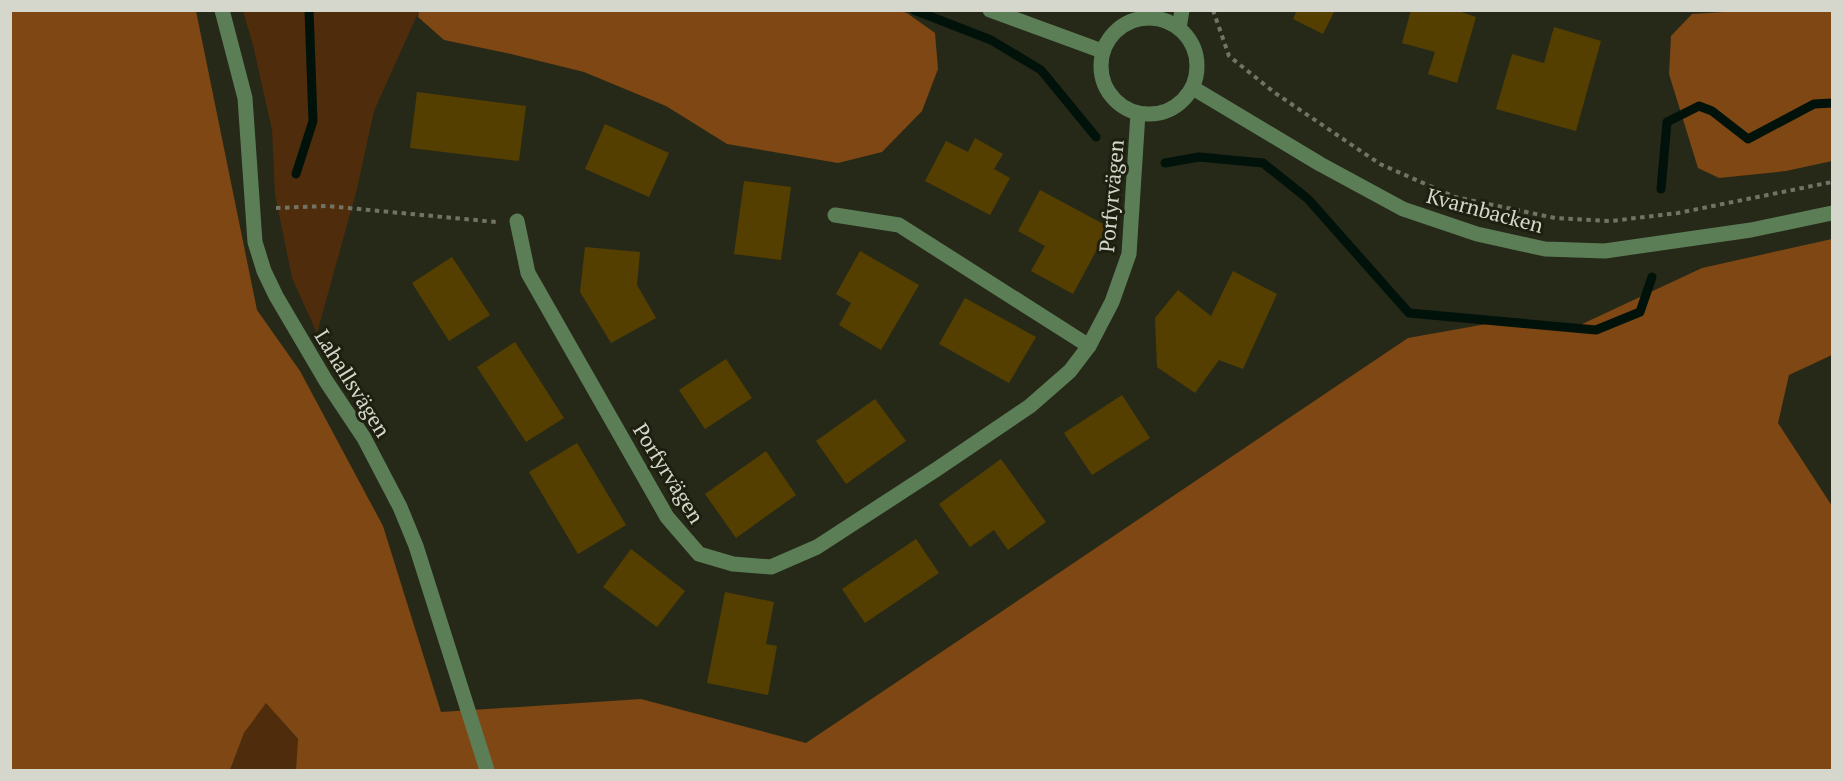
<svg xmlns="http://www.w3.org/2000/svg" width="1843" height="781" font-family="'PT Serif',serif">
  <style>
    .green { fill: #4f2c0c }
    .forest { fill: #7e4713 }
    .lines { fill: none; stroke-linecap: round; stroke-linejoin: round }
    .stream { stroke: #00120a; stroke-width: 9 }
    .building { fill: #553f00 }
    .path { stroke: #717364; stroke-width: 4; stroke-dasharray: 4.5 4.5; stroke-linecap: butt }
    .minor { stroke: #5c7e57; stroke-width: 15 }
    .labels { text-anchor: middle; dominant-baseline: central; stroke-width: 6; stroke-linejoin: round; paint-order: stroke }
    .street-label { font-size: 21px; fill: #d5d7cc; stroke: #1e200f }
  </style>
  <rect width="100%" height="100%" fill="#272918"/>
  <!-- green -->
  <g class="green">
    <polygon points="243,11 419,11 374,111 357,189 317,333 292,278 275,194 272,130 253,45"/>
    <polygon points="266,702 298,740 296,770 230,770 244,733"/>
  </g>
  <!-- forest -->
  <g class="forest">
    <polygon points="1756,10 1832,11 1832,161 1786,171 1719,178 1698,168 1669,74 1671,36 1692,14"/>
    <polygon points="10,11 196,11 257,310 300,371 383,526 441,712 641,699 806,743 1408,338 1503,321 1580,325 1702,268 1832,239 1832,355 1789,375 1778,423 1832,506 1832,770 296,770 298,739 266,703 244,733 230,770 11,770"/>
    <polygon points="419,11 900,11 907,13 935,33 938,69 922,111 882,152 838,163 727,144 666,106 584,72 511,54 444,40 418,17"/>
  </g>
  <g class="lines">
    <!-- stream -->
    <g class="stream">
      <polyline points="914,10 991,40 1041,70 1096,137"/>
      <polyline points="1165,163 1199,157 1263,163 1308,199 1409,313 1596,330 1640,312 1652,277"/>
      <polyline points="296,174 313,121 309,10"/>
      <polyline points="1661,189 1667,122 1699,106 1712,111 1748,139 1814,104 1832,103"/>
    </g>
  </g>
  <!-- building -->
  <g class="building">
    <polygon points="1297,10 1335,10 1323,34 1293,19"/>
    <polygon points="1411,10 1456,10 1476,17 1457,83 1428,74 1435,52 1402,43"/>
    <polygon points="1554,27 1601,41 1576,131 1496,109 1512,54 1544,63"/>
    <polygon points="417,92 526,106 519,161 410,148"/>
    <polygon points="605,124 669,153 649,197 585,169"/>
    <polygon points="975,138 1003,154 994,169 1010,178 990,215 925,181 946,141 968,152"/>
    <polygon points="744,181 791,187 781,260 734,254"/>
    <polygon points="1040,190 1109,227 1073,294 1031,271 1045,246 1018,231"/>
    <polygon points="585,247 640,252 637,285 656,318 611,343 580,292"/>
    <polygon points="860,251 919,285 881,350 839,325 851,303 836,294"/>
    <polygon points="452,257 490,315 449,341 412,283"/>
    <polygon points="1233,271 1277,294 1243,369 1219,360 1195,393 1157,367 1155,318 1178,290 1211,316"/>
    <polygon points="965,298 1036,337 1009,383 939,344"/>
    <polygon points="515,342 564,418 526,442 477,367"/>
    <polygon points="726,359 752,398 705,429 679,390"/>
    <polygon points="1122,395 1150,438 1092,475 1064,433"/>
    <polygon points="875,399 906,441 846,484 816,441"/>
    <polygon points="577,443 626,525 578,554 529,472"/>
    <polygon points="766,451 796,495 736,538 705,494"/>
    <polygon points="1001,459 1046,522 1008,550 994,530 970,547 939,504"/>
    <polygon points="916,539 939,573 865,623 842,589"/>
    <polygon points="631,549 685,591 657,627 603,587"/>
    <polygon points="725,592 774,602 766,644 777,646 768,695 707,683"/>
  </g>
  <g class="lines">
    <!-- path -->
    <g class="path">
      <polyline points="1213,10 1229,56 1275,93 1380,164 1455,197 1555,218 1611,221 1678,213 1832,182"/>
      <polyline points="276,208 327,206 496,222"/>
    </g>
    <!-- minor -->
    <g class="minor">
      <polyline points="222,10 245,98 255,242 264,271 276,296 326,381 364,438 400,507 416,546 487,770"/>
      <polyline points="990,10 1102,51"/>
      <circle cx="1149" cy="66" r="48"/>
      <polyline points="1179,28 1182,10"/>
      <polyline points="1193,88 1320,164 1403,209 1477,234 1545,249 1605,251 1751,230 1832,213"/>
      <polyline points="835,215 899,225 1089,346"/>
      <polyline points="517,221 528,273 667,517 699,554 733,564 771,567 817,547 937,469 1030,406 1070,371 1089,346 1112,302 1129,254 1138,113"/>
    </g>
  </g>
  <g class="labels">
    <!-- street labels -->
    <g class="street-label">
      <text transform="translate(1111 196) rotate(-85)">Porfyrvägen</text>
      <text transform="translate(1485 210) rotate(15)">Kvarnbacken</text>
      <text transform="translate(353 383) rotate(58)">Lahallsvägen</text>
      <text transform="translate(669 473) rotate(58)">Porfyrvägen</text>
    </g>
  </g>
  <!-- border -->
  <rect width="1843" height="781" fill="none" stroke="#d5d7cc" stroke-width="24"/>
</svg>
